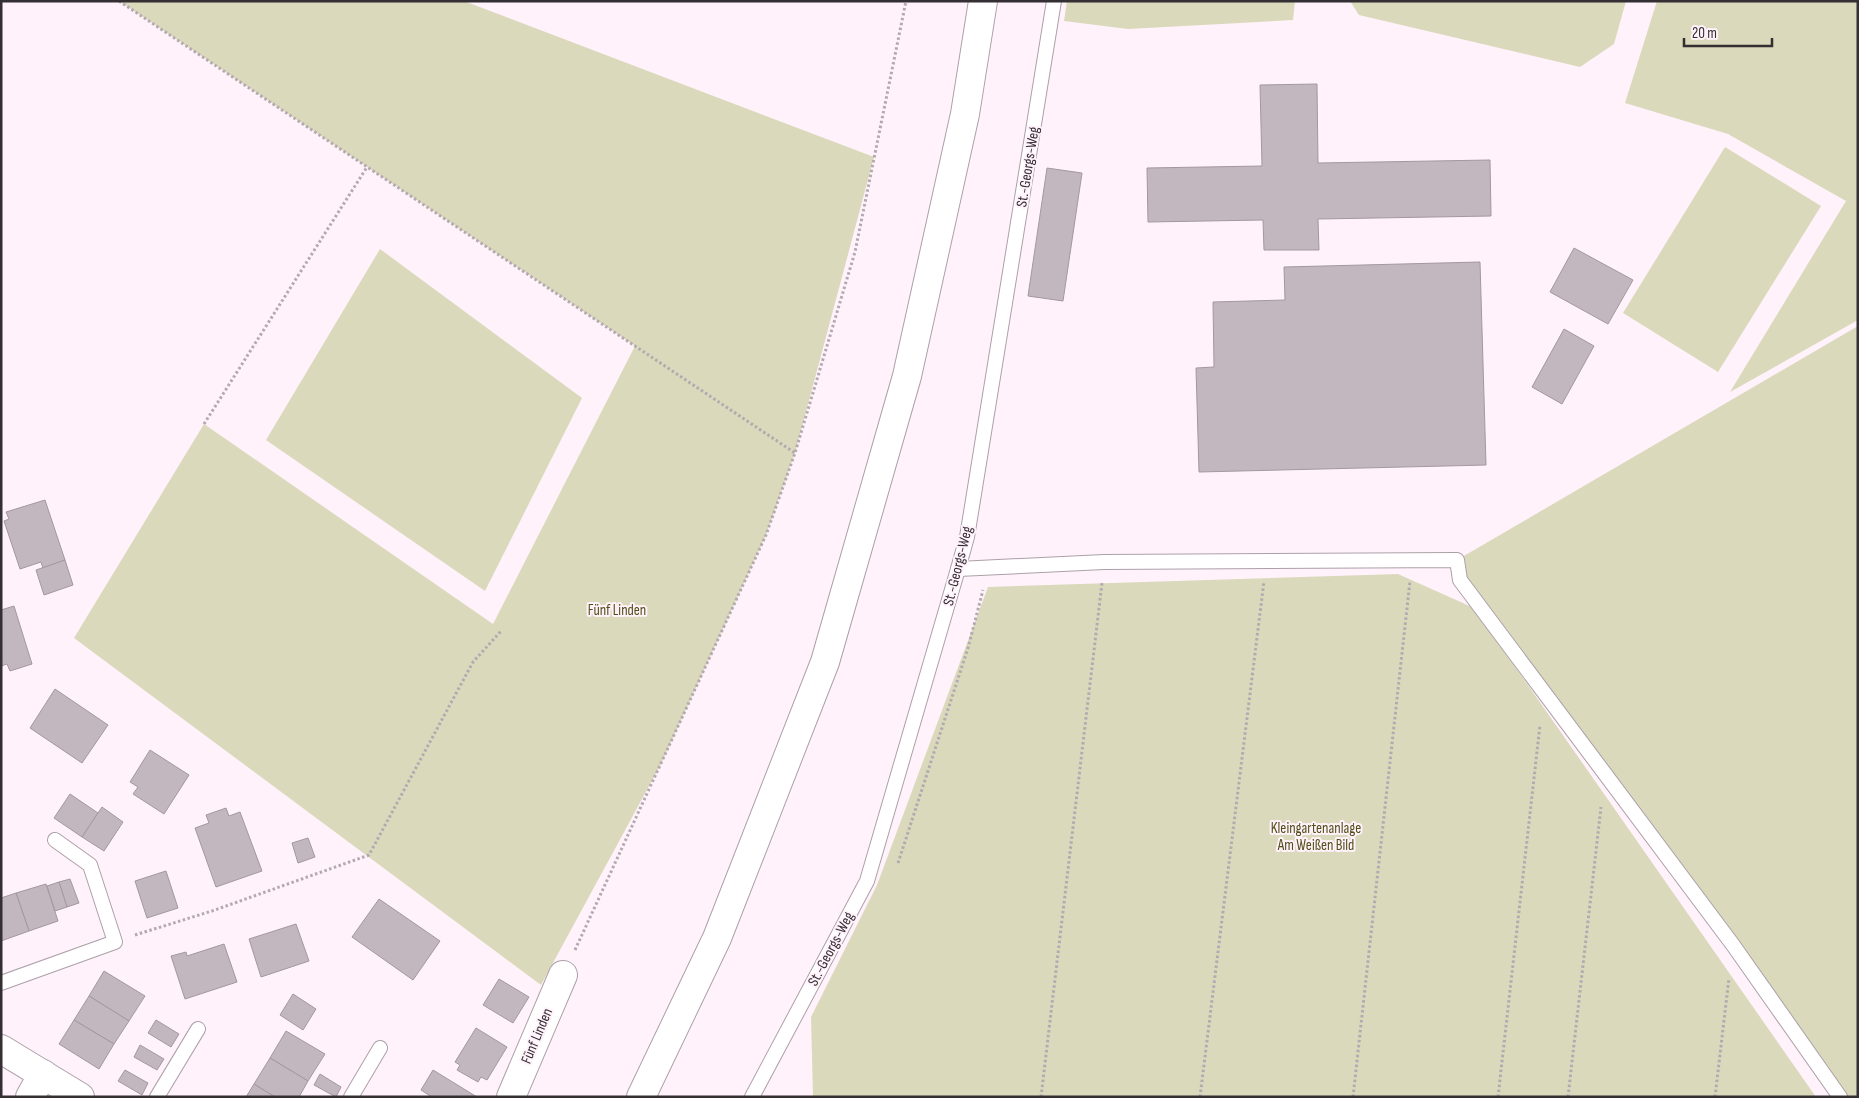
<svg xmlns="http://www.w3.org/2000/svg" width="1859" height="1098" font-family="'Sofia Sans Condensed',sans-serif">
  <style>
    .green { fill: #dad9bb }
    .building { fill: #c2b6bf; stroke: #a498a0 }
    .lines { fill: none; stroke-linecap: round; stroke-linejoin: round }
    .service-casing { stroke: #aca0a8; stroke-width: 16 }
    .minor-casing { stroke: #aca0a8; stroke-width: 30 }
    .primary-casing { stroke: #aca0a8; stroke-width: 30 }
    .path { stroke: #b3a9b0; stroke-width: 3; stroke-dasharray: 2.5 2.5; stroke-linecap: butt }
    .service { stroke: #fff; stroke-width: 14 }
    .minor { stroke: #fff; stroke-width: 28 }
    .primary { stroke: #fff; stroke-width: 28 }
    .labels { text-anchor: middle; dominant-baseline: central; stroke-width: 4; stroke-linejoin: round; paint-order: stroke }
    .street-label { font-size: 15px; fill: #332f32; stroke: #fff2fb }
    .park-label { font-size: 15px; fill: #534e17; stroke: #fff2fb }
  </style>
  <rect width="100%" height="100%" fill="#fff2fb"/>
  <!-- green -->
  <g class="green">
    <polygon points="119,1 464,1 874,157 795,453 766,535 661,764 541,985 74,638 204,424 493,624 635,346"/>
    <polygon points="1067,1 1295,1 1293,20 1128,29 1064,21"/>
    <polygon points="1350,1 1626,1 1614,44 1580,67 1359,15"/>
    <polygon points="1657,1 1858,1 1858,320 1730,392 1846,201 1728,134 1625,103"/>
    <polygon points="1725,147 1821,206 1718,372 1623,313"/>
    <polygon points="380,249 582,398 485,591 266,440"/>
    <polygon points="1858,326 1858,1097 1840,1097 1460,580 1457,560"/>
    <polygon points="1398,574 1474,608 1816,1097 813,1097 811,1017 877,885 988,587"/>
  </g>
  <!-- building -->
  <g class="building">
    <polygon points="1317,84 1318,163 1490,160 1491,216 1318,219 1319,250 1264,250 1263,220 1148,222 1147,168 1262,166 1260,85"/>
    <polygon points="1047,168 1082,173 1063,301 1028,296"/>
    <polygon points="1574,248 1633,280 1608,324 1550,292"/>
    <polygon points="1480,262 1486,465 1199,472 1196,368 1214,367 1213,302 1285,300 1284,267"/>
    <polygon points="1564,329 1594,346 1562,404 1532,387"/>
    <polygon points="45,500 65,560 43,568 41,562 20,569 4,521 9,519 6,512"/>
    <polygon points="65,560 73,585 44,595 36,570"/>
    <polygon points="14,606 32,664 10,671 7,664 1,666 1,610"/>
    <polygon points="55,689 108,725 82,763 30,728"/>
    <polygon points="150,750 189,775 164,814 133,794 138,787 130,782"/>
    <polygon points="70,794 98,813 82,837 54,818"/>
    <polygon points="102,807 123,822 104,851 82,837"/>
    <polygon points="226,808 229,816 240,812 262,871 216,887 195,828 209,823 206,815"/>
    <polygon points="308,838 315,857 298,863 292,843"/>
    <polygon points="166,871 178,908 147,918 135,881"/>
    <polygon points="70,879 79,903 67,907 59,882"/>
    <polygon points="59,882 67,907 55,911 47,886"/>
    <polygon points="46,884 58,921 29,931 16,893"/>
    <polygon points="16,893 29,931 1,941 1,898"/>
    <polygon points="379,899 440,941 413,980 352,937"/>
    <polygon points="296,924 309,961 261,977 249,939"/>
    <polygon points="224,944 237,982 185,999 171,956 186,952 187,956"/>
    <polygon points="104,971 145,996 129,1021 89,996"/>
    <polygon points="499,979 529,997 513,1023 483,1005"/>
    <polygon points="293,994 316,1009 303,1030 280,1015"/>
    <polygon points="89,996 129,1021 114,1044 74,1020"/>
    <polygon points="74,1020 114,1044 99,1069 59,1044"/>
    <polygon points="156,1020 179,1034 171,1047 148,1033"/>
    <polygon points="476,1028 507,1047 487,1080 481,1077 478,1082 457,1070 460,1065 455,1062"/>
    <polygon points="286,1031 325,1054 308,1081 270,1058"/>
    <polygon points="140,1045 164,1059 157,1070 134,1057"/>
    <polygon points="270,1058 308,1081 299,1097 275,1097 254,1084"/>
    <polygon points="125,1070 148,1083 142,1095 118,1081"/>
    <polygon points="433,1070 477,1097 432,1097 421,1090"/>
    <polygon points="320,1074 341,1087 336,1097 314,1085"/>
    <polygon points="254,1084 275,1097 246,1097"/>
  </g>
  <g class="lines">
    <!-- service casing -->
    <g class="service-casing">
      <g id="service">
        <polyline points="958,569 1104,562 1457,560 1460,580 1733,945 1840,1097"/>
        <polyline points="1,983 115,942 90,865 55,840"/>
        <polyline points="157,1097 198,1029"/>
        <polyline points="351,1097 380,1048"/>
        <polyline points="752,1097 867,881 958,569 967,537 1054,1"/>
      </g>
    </g>
    <!-- minor casing -->
    <g class="minor-casing">
      <g id="minor">
        <polyline points="1,1049 80,1097"/>
        <polyline points="30,1097 43,1074"/>
        <polyline points="511,1097 563,975"/>
      </g>
    </g>
    <!-- primary casing -->
    <g class="primary-casing">
      <polyline id="primary" points="641,1097 717,938 825,662 907,376 965,114 983,1"/>
    </g>
    <!-- path -->
    <g class="path">
      <polyline points="119,1 795,453"/>
      <polyline points="204,424 367,167"/>
      <polyline points="898,863 968,648 983,590"/>
      <polyline points="135,935 212,911 369,855 473,662 502,630"/>
      <polyline points="575,950 766,535 795,453 855,252 906,1"/>
      <polyline points="1041,1097 1102,583"/>
      <polyline points="1200,1097 1264,581"/>
      <polyline points="1353,1097 1410,581"/>
      <polyline points="1498,1097 1540,725"/>
      <polyline points="1568,1097 1601,807"/>
      <polyline points="1715,1097 1729,978"/>
    </g>
    <!-- service -->
    <use href="#service" class="service"/>
    <!-- minor -->
    <use href="#minor" class="minor"/>
    <!-- primary -->
    <use href="#primary" class="primary"/>
  </g>
  <g class="labels">
    <!-- street labels -->
    <g class="street-label">
      <text transform="translate(1028 167) rotate(-81)">St.-Georgs-Weg</text>
      <text transform="translate(958 566) rotate(-76)">St.-Georgs-Weg</text>
      <text transform="translate(831 949) rotate(-62)">St.-Georgs-Weg</text>
      <text transform="translate(537 1036) rotate(-67)">Fünf Linden</text>
    </g>
    <!-- park labels -->
    <g class="park-label">
      <text x="617" y="610">Fünf Linden</text>
      <text x="1316" y="828">Kleingartenanlage<tspan x="1316" dy="17">Am Weißen Bild</tspan></text>
    </g>
  </g>
  <!-- border -->
  <rect width="1859" height="1098" fill="none" stroke="#332f32" stroke-width="5"/>
  <!-- scale -->
  <path d="M1684 38v8h88v-8" fill="none" stroke="#332f32" stroke-width="2.5"/>
  <text x="1692" y="38" font-size="15" fill="#332f32" stroke="#fff2fb" stroke-width="4" paint-order="stroke">20 m</text>
</svg>
